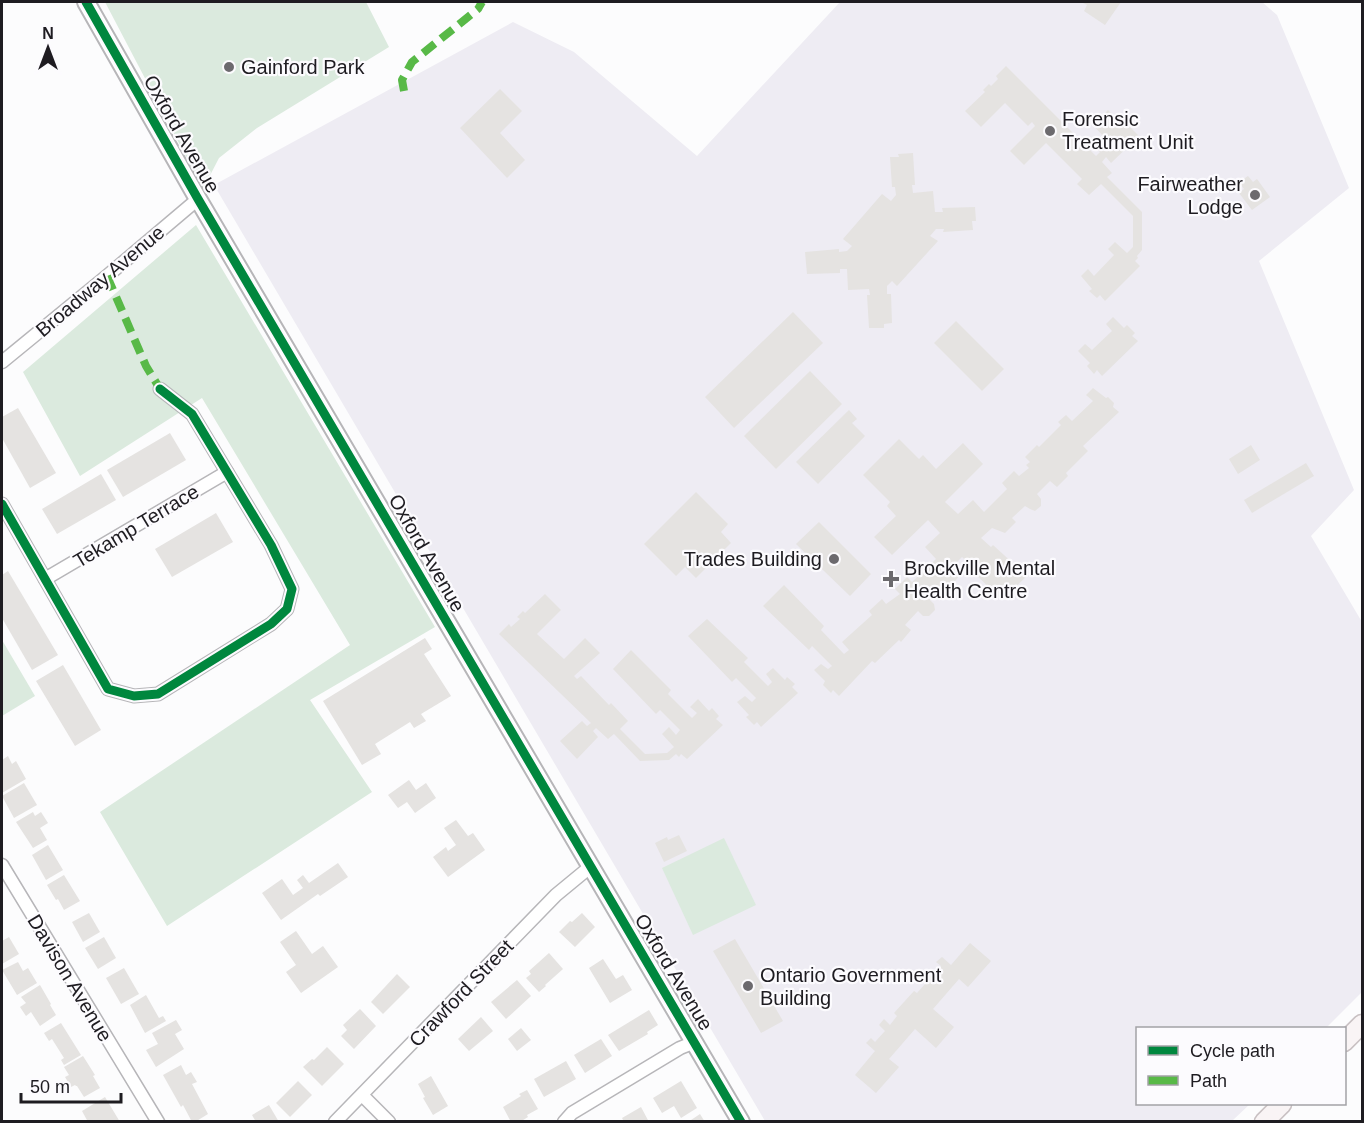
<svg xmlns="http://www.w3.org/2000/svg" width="1364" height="1123" font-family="Arial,sans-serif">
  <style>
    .medical { fill: #eeecf3 }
    .green { fill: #dbeade }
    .building { fill: #e5e3e1 }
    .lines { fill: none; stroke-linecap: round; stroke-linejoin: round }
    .street-casing { stroke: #b7b6b9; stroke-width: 15 }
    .secondary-casing { stroke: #b7b6b9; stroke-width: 20 }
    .primary-casing { stroke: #c8c0c2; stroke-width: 21 }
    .street { stroke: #fff; stroke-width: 12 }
    .secondary { stroke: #fff; stroke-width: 16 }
    .primary { stroke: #f9f4f5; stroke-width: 18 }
    .quiet { stroke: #58b947; stroke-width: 8; stroke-dasharray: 15 8; stroke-linecap: butt }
    .cycleway-casing { stroke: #fcfbfe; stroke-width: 13 }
    .cycleway { stroke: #00873e; stroke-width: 9 }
    .poi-dot { fill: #6c6a6e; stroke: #fcfbfe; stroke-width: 2 }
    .labels { text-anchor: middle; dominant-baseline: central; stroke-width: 4.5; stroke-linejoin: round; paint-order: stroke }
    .poi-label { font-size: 20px; fill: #1e1c21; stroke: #fcfbfe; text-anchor: start }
    .street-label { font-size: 20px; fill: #1e1c21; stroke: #fcfbfe }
  </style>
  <rect width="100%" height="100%" fill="#fcfcfd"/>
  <!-- medical -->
  <polygon class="medical" points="840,2 1262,2 1277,15 1349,188 1259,261 1354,490 1311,536 1362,622 1362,992 1326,1028 1138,1028 1138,1104 1250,1104 1232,1121 765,1121 214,185 513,22 574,52 697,156"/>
  <!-- green -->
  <g class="green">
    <polygon points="105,2 366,2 389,47 257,128 219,158 203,189"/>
    <polygon points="196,225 435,627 310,700 372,792 167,926 100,812 350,645 202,398 80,476 23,372"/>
    <polygon points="2,640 35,696 2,716"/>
    <polygon points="724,838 756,905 693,935 662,868"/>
  </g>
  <!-- building -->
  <g class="building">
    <polygon points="1081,2 1121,2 1105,25 1084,11 1087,5"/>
    <polygon points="1006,66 1096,156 1100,152 1093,146 1103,136 1093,125 1108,110 1119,121 1121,118 1139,136 1111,163 1106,157 1102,162 1112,173 1107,177 1142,212 1142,250 1137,256 1138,258 1135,261 1140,266 1105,301 1100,295 1097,298 1089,291 1092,289 1081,276 1088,269 1094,276 1114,255 1108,249 1115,242 1127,253 1133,247 1133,216 1101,184 1089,195 1077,184 1082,179 1046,143 1024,165 1010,151 1035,126 1032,122 1028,126 1005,103 981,127 965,111 985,92 983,90 989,84 991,86 998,79 996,76"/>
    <polygon points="500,89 522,111 500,133 525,160 507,178 460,128"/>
    <polygon points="913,153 915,185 912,185 913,193 933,191 935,212 943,212 942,208 975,207 976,221 972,221 973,230 943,232 944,229 936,229 930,236 938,241 897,286 892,281 887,286 887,294 891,294 892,323 884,324 884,328 869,328 867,295 870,295 869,289 848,290 847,269 840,269 840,273 807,274 805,252 839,249 839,252 847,251 852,246 843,239 882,194 891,201 896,195 895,187 892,187 890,157 899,157 898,154"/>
    <polygon points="1248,176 1253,182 1257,179 1270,197 1252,210 1239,193 1244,189 1239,182"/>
    <polygon points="793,312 823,343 734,428 705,397"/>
    <polygon points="1113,317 1124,328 1127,325 1135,333 1132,336 1138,341 1102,376 1097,370 1094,374 1087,366 1090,363 1078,351 1085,344 1092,350 1112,331 1106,324"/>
    <polygon points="956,321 1004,369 982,391 934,343"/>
    <polygon points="810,371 842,404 776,469 744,436"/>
    <polygon points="1093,388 1106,398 1108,397 1114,403 1113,407 1119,412 1083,446 1088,451 1066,473 1068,476 1057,487 1050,481 1037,494 1041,499 1041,506 1035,511 1030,509 1025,506 1012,518 1016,522 1005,533 992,528 981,538 991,547 993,545 1027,576 1003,599 1001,599 970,569 972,566 962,557 953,566 960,575 947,591 943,587 930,600 934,604 935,610 929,616 923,616 918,611 905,625 911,630 901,642 899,640 875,663 872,661 839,696 833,690 831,693 823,685 825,681 814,670 821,664 828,669 832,666 812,646 809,650 763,606 784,585 824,626 821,630 844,654 849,650 842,642 872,615 869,611 882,599 886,604 900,594 895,589 907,577 912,582 936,559 925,547 940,533 928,520 892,555 874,537 896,516 887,506 890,502 863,475 899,439 919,459 923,455 936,469 963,443 983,464 945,502 958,514 973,500 984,512 1007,489 1002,483 1014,471 1019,476 1029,468 1026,465 1030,462 1025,457 1037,445 1039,447 1061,425 1058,422 1066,415 1072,421 1093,401 1086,395"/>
    <polygon points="18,408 56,473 30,488 2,438 2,417"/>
    <polygon points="849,410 857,419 852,423 865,436 818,484 796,462"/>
    <polygon points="170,433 186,460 123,497 107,470"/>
    <polygon points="1251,445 1260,460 1238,474 1229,459"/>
    <polygon points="1306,463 1314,476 1252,513 1244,500"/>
    <polygon points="101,474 116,500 57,534 42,509"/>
    <polygon points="696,492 728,524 721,532 731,543 696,578 685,567 676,576 644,544"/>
    <polygon points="216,513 233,542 172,577 155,549"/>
    <polygon points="819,522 871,574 850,596 796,544"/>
    <polygon points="8,571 58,655 32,670 2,618 2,575"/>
    <polygon points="545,594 561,610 537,634 564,659 585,638 600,653 574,676 577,679 581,676 609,705 611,703 628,721 620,729 645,754 667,753 674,747 662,734 669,727 676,735 680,730 660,710 656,714 613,669 631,650 671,690 668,694 692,718 697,713 690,707 698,699 709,711 712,708 719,716 716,719 723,725 687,759 681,754 679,757 676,754 669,760 640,761 614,734 608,739 596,728 593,731 598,737 577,759 560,741 582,721 587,726 591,723 499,634 509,624 511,627 520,619 517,617 523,611 525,613"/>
    <polygon points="707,619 748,658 744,662 768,686 772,682 766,674 773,668 785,680 787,677 795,684 792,687 798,693 761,727 757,722 754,725 746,717 749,715 737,702 745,696 752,702 756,698 736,678 732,682 688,636"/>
    <polygon points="425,638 432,649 424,654 451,696 421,714 426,721 414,728 410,722 375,744 381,754 362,765 323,701"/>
    <polygon points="63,665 101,730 75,746 36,681"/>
    <polygon points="8,756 12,764 16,761 26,779 2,793 2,760"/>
    <polygon points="409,780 416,790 426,783 436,798 415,813 407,802 398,808 388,795"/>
    <polygon points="24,783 37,805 14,818 2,796"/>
    <polygon points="33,812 35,816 41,812 48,823 40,828 47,840 33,848 16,822"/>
    <polygon points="456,820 468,836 473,833 485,850 448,877 433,857 446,847 448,851 456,845 444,828"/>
    <polygon points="679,835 687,851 664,862 655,843 667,837 668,840"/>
    <polygon points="48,845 63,870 46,880 32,855"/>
    <polygon points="338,863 348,877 320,896 318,894 281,920 262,893 282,879 293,895 303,888 297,880 303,875 309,883"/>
    <polygon points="64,875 80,901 64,910 58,899 56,900 47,885"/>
    <polygon points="89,913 100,932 83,942 72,922"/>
    <polygon points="582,913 595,927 575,947 559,932 570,921 572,922"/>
    <polygon points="296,931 312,954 323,946 338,967 301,993 286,972 296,965 280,942"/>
    <polygon points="9,937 19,954 2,964 2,941"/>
    <polygon points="104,937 116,958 98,969 85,948"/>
    <polygon points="735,939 783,1021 761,1033 713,951"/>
    <polygon points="970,943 991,961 968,987 959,979 933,1009 954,1027 936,1048 915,1029 889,1059 899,1067 876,1093 855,1075 875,1051 866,1043 871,1038 875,1042 885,1031 879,1025 884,1019 890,1025 897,1016 894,1013 914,991 917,993 926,983 919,978 925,972 932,977 941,966 936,962 942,957 951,965"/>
    <polygon points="549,953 563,969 545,985 546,986 539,992 526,978 531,974 529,971"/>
    <polygon points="603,959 616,979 623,975 632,990 610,1003 589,968"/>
    <polygon points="18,962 23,971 28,968 37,983 17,995 2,970"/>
    <polygon points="124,968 139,994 121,1004 106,978"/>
    <polygon points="397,974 410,987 383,1014 371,1002"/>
    <polygon points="517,980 531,996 506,1019 491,1002"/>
    <polygon points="40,985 51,1004 50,1005 56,1015 40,1026 31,1012 26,1016 20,1007 26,1003 21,997"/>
    <polygon points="146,995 159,1018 163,1016 166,1021 145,1033 130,1005"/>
    <polygon points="360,1009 376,1026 354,1049 341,1036 347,1030 343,1025"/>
    <polygon points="649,1010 658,1025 647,1032 648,1034 619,1051 608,1035"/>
    <polygon points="481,1017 493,1031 469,1051 458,1039"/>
    <polygon points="176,1020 182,1030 175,1034 184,1049 156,1067 146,1050 158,1044 152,1033"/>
    <polygon points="61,1023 81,1055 64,1065 61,1060 64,1058 52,1039 49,1041 44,1033"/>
    <polygon points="521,1028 531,1040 517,1051 508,1039"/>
    <polygon points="601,1039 612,1056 585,1073 574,1055"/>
    <polygon points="327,1047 344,1064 322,1086 303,1067 312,1059 314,1060"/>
    <polygon points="83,1056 95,1075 93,1076 100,1088 84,1097 77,1086 76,1086 75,1085 71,1087 65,1077 69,1075 64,1067"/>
    <polygon points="566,1061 576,1079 544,1097 534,1079"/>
    <polygon points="181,1065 186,1075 191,1072 197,1082 192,1084 208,1114 195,1122 192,1122 183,1105 181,1107 163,1075"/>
    <polygon points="431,1076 448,1106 433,1115 423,1098 425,1097 418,1084"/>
    <polygon points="298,1081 312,1095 290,1117 276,1103"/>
    <polygon points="681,1081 697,1108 681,1118 674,1106 662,1113 653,1098"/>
    <polygon points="527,1090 538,1109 527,1115 528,1117 520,1122 511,1122 503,1107 521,1096 519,1094"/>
    <polygon points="105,1097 120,1122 88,1122 82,1111"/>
    <polygon points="269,1105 279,1122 256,1122 252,1115"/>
    <polygon points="641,1107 649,1122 624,1122 622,1118"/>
    <polygon points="700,1114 705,1122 688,1122"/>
  </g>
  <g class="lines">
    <!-- street casing -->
    <g class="street-casing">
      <g id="street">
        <polyline points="2,362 107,276 198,199"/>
        <polyline points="2,504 108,689 134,696 158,694 271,624 287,609 292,589 271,545 192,414 160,389"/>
        <polyline points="45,579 227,472"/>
        <polyline points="2,865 158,1122"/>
        <polyline points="362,1095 389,1122"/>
        <polyline points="335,1122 556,895 590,867"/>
        <polyline points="564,1122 572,1113 680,1048 695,1042"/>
      </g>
    </g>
    <!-- secondary casing -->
    <g class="secondary-casing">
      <polyline id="secondary" points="86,2 198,199 741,1122"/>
    </g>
    <!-- primary casing -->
    <g class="primary-casing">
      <g id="primary">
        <polyline points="1344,1042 1362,1024"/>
        <polyline points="1264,1122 1282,1104"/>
      </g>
    </g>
    <!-- street -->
    <use href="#street" class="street"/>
    <!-- secondary -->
    <use href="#secondary" class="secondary"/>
    <!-- primary -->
    <use href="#primary" class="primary"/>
    <!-- quiet -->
    <g class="quiet">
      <polyline points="404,91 402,80 412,62 478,9 482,2"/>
      <polyline points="107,276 146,366 160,389"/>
    </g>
    <!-- cycleway casing -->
    <g class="cycleway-casing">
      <g id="cycleway">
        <polyline points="86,2 198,199 741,1122"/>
        <polyline points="2,504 108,689 134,696 158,694 271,624 287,609 292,589 271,545 192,414 160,389"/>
      </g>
    </g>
    <!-- cycleway -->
    <use href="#cycleway" class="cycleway"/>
  </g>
  <!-- markers -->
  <g class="poi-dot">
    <circle cx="229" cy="67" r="6"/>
    <circle cx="1050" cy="131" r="6"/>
    <circle cx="1255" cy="195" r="6"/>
    <circle cx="834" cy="559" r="6"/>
    <path d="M888 570h6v6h6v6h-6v6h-6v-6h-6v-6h6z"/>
    <circle cx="748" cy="986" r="6"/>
  </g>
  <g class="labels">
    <!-- poi labels -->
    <g class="poi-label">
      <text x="241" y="67">Gainford Park</text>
      <text x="1062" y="119">Forensic<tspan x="1062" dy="23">Treatment Unit</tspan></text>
      <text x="1243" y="184" text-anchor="end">Fairweather<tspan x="1243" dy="23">Lodge</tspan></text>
      <text x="822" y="559" text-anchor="end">Trades Building</text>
      <text x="904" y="568">Brockville Mental<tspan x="904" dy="23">Health Centre</tspan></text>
      <text x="760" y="975">Ontario Government<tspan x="760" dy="23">Building</tspan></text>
    </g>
    <!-- street labels -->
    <g class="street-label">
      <text transform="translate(182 134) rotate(60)">Oxford Avenue</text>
      <text transform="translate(100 281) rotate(-40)">Broadway Avenue</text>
      <text transform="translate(136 526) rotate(-31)">Tekamp Terrace</text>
      <text transform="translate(427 553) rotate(60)">Oxford Avenue</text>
      <text transform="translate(674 972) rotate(59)">Oxford Avenue</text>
      <text transform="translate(70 978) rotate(59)">Davison Avenue</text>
      <text transform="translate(461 993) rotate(-46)">Crawford Street</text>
    </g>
  </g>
  <!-- border -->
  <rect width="1364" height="1123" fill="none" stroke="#1e1c21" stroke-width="6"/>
  <!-- legend -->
  <rect x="1136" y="1027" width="210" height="78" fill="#fcfbfe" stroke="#a3a2a6" stroke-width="1.5"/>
  <rect x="1148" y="1046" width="30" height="9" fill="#00873e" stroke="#a3a2a6" stroke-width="1.5"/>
  <text x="1190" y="1057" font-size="18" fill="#1e1c21">Cycle path</text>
  <rect x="1148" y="1076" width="30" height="9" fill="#58b947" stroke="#a3a2a6" stroke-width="1.5"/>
  <text x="1190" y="1087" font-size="18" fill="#1e1c21">Path</text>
  <!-- north arrow -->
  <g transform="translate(48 48)" stroke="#fcfbfe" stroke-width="4.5" paint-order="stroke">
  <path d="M0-4.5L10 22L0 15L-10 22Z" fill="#1e1c21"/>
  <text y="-9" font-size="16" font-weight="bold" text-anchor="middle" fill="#1e1c21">N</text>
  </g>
  <!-- scale -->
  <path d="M21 1093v9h100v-9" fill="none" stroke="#1e1c21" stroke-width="3"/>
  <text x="30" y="1093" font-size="18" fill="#1e1c21" stroke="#fcfbfe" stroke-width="4.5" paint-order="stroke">50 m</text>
</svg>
